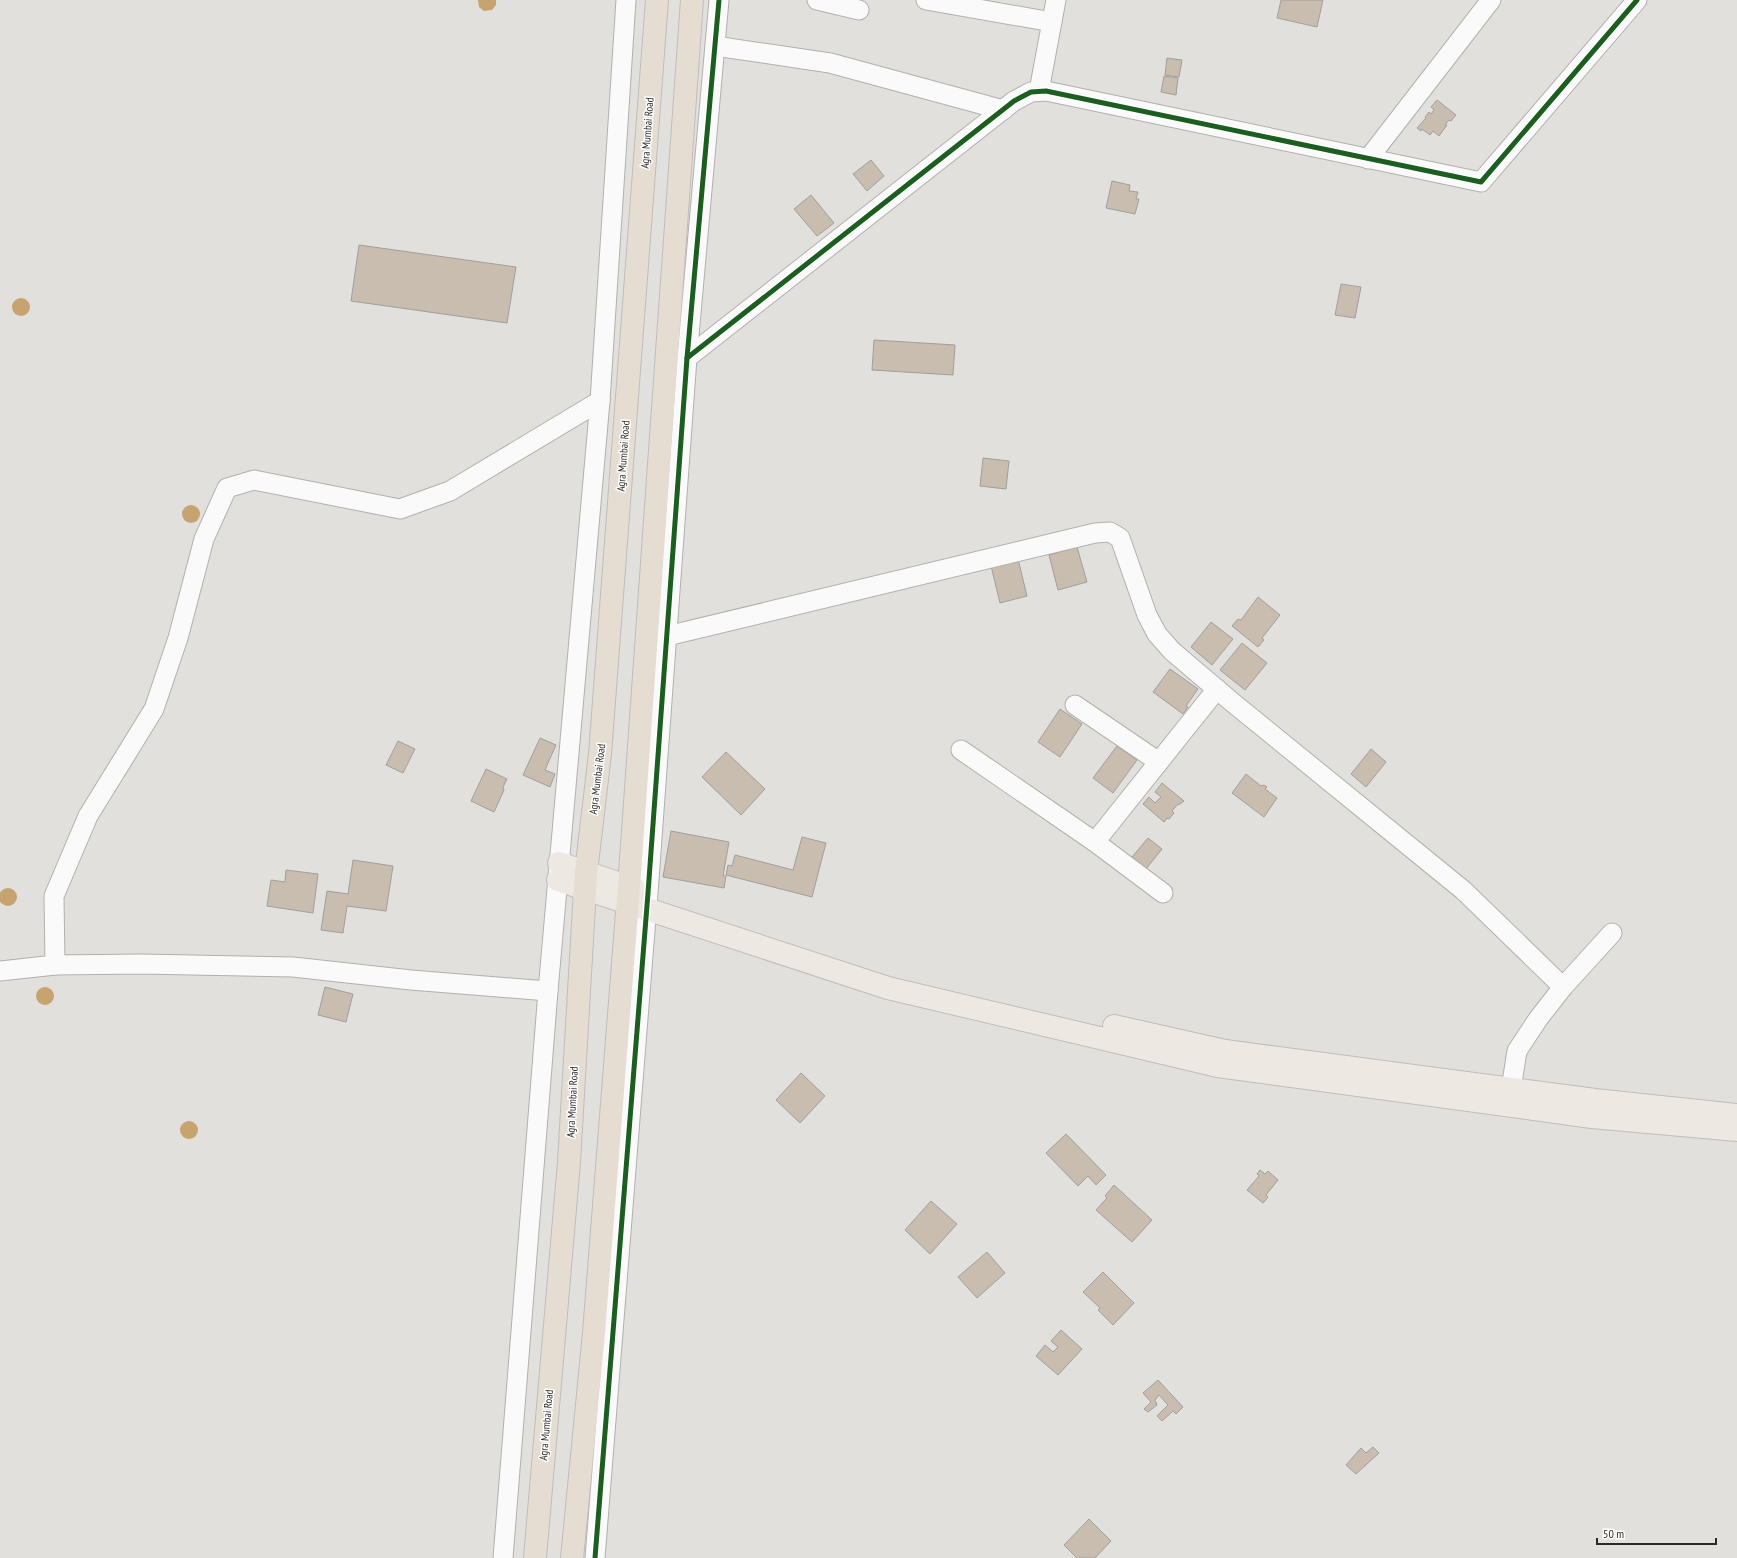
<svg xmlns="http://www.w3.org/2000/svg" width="1737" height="1558" font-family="'PT Sans Narrow',sans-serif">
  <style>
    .water { fill: #c6a370 }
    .building { fill: #c8bdae; stroke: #a09f9c }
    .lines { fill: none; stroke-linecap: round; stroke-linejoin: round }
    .minor-casing { stroke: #b2b0ae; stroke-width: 21 }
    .major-casing { stroke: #bfbdbc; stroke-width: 24 }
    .highway-casing { stroke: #bfbdbc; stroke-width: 24 }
    .minor { stroke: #fbfafa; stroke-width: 19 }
    .major { stroke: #ede8e2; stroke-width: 22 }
    .highway { stroke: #e5ddd2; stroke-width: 22 }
    .cycleway-casing { stroke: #fff; stroke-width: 8 }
    .cycleway { stroke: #1b5e20; stroke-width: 5 }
    .labels { text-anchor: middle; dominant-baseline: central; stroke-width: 3; stroke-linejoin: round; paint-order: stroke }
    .street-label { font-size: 11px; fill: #2c2a27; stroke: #fff }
  </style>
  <rect width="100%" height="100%" fill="#e2e0dd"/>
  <!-- water -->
  <g class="water">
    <polygon points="478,0 496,0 496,5 492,10 484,11 479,7"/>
    <circle cx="21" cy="307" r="9"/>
    <circle cx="191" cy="514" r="9"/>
    <circle cx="8" cy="897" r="9"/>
    <circle cx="45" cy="996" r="9"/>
    <circle cx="189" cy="1130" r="9"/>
  </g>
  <!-- building -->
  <g class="building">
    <polygon points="1281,0 1323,0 1317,27 1277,18"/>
    <polygon points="1167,58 1182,60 1179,77 1165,75"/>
    <polygon points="1164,76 1178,78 1176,95 1161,92"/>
    <polygon points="1437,100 1456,115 1451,121 1449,120 1445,125 1447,125 1439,136 1433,131 1430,135 1422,129 1421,131 1417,128 1426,118 1425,117 1429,112 1431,114 1434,110 1431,107"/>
    <polygon points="871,160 884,176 867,191 853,174"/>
    <polygon points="1112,181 1130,185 1129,191 1138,192 1136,199 1139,199 1135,214 1106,208"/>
    <polygon points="811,195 834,223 817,236 794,209"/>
    <polygon points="359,245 516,267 507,323 351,301"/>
    <polygon points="1341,284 1361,287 1355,318 1335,315"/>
    <polygon points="874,340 955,345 953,375 872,370"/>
    <polygon points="983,458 1009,461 1006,489 980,486"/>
    <polygon points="1077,547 1087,582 1058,590 1049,555"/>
    <polygon points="1018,559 1027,596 1000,603 991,566"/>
    <polygon points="1258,597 1280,615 1262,638 1264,640 1258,647 1232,626 1238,619 1241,620"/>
    <polygon points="1211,622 1233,639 1212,665 1191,647"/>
    <polygon points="1242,643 1267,663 1245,690 1220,670"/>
    <polygon points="1170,669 1198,689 1186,706 1188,707 1183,714 1153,692"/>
    <polygon points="1060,709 1082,724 1060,757 1038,742"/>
    <polygon points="540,738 556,745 545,770 555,774 550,787 523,775"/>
    <polygon points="398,741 415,749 403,773 386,765"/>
    <polygon points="1117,746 1137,760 1113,793 1093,778"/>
    <polygon points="1371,749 1386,762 1366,787 1351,774"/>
    <polygon points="726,752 765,789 741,815 702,777"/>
    <polygon points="486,769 507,779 503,787 504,790 494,812 471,801"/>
    <polygon points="1246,774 1261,786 1264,785 1267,787 1265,789 1277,798 1264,817 1232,793"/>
    <polygon points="1162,783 1184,801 1180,804 1177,805 1172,811 1174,813 1169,819 1167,818 1164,822 1143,804 1149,797 1155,803 1161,797 1155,792"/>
    <polygon points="671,831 729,842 723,876 726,876 724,888 663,877"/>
    <polygon points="802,837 826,843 812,897 726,875 728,865 732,866 735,855 793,870"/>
    <polygon points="1148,838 1162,849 1146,869 1132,857"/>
    <polygon points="353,860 393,866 386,911 347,906 343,933 321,930 327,891 348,894"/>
    <polygon points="286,870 318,874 313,913 267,906 271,880 285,882"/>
    <polygon points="325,987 353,994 346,1022 318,1015"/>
    <polygon points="801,1073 825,1096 800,1123 776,1100"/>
    <polygon points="1066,1134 1106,1175 1096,1185 1088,1176 1078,1186 1046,1153"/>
    <polygon points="1260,1170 1265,1174 1268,1171 1278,1180 1266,1195 1268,1197 1263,1203 1247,1190 1259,1176 1257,1174"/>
    <polygon points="1114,1185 1152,1220 1132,1242 1096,1210 1107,1198 1105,1196"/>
    <polygon points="931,1201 957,1224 930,1254 905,1230"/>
    <polygon points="987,1252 1005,1273 977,1298 958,1277"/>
    <polygon points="1103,1272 1134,1303 1113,1325 1098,1310 1100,1308 1083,1292"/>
    <polygon points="1061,1330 1082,1349 1058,1375 1036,1356 1045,1345 1053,1352 1058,1347 1051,1341"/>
    <polygon points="1158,1380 1183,1407 1176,1414 1173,1411 1162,1421 1157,1416 1168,1405 1159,1395 1155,1400 1157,1405 1148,1412 1144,1409 1151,1402 1143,1393"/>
    <polygon points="1373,1447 1379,1453 1356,1474 1346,1465 1361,1448 1366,1453"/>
    <polygon points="1089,1519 1111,1541 1095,1558 1077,1558 1064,1545"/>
  </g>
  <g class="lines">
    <!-- minor casing -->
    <g class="minor-casing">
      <g id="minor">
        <polyline points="817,0 859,10"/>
        <polyline points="926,0 1052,22"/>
        <polyline points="715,46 830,63 1003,110"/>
        <polyline points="1039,91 1056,0"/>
        <polyline points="1368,159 1491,0"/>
        <polyline points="687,358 1014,101 1031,92 1046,91 1481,182 1637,0"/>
        <polyline points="667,636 1095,533 1110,532 1120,538 1147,615 1157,634 1172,651 1232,702 1463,890 1563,987"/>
        <polyline points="1075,705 1159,762"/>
        <polyline points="961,750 1095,842 1217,689"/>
        <polyline points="1095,842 1163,893"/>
        <polyline points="55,965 54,896 88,816 154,709 178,638 204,539 227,488 254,480 400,509 450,491 600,401"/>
        <polyline points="0,971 55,965 141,964 293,967 411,980 548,991"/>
        <polyline points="1511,1089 1517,1051 1538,1019 1563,987 1612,933"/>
        <polyline points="503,1558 548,991 600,401 626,0"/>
        <polyline points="595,1558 648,893 687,358 719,0"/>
      </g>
    </g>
    <!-- major casing -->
    <g class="major-casing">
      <g id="major">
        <polyline points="559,863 635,889"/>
        <polyline points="558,880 888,988 1218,1066 1592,1117 1737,1130"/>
        <polyline points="1114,1026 1225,1051 1595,1100 1737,1115"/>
      </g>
    </g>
    <!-- highway casing -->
    <g class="highway-casing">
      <g id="highway">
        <polyline points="535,1558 569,1162 586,872 600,754 657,0"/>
        <polyline points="572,1558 594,1333 629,887 692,0"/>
      </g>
    </g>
    <!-- minor -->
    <use href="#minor" class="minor"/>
    <!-- major -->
    <use href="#major" class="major"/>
    <!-- highway -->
    <use href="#highway" class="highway"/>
    <!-- cycleway casing -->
    <g class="cycleway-casing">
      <g id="cycleway">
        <polyline points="687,358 1014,101 1031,92 1046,91 1481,182 1637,0"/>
        <polyline points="595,1558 648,893 687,358 719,0"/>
      </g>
    </g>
    <!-- cycleway -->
    <use href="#cycleway" class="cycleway"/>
  </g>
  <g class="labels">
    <!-- street labels -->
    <g class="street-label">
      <text transform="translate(647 133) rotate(-86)">Agra Mumbai Road</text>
      <text transform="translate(623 456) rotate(-86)">Agra Mumbai Road</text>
      <text transform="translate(597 779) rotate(-83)">Agra Mumbai Road</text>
      <text transform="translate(572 1102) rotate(-87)">Agra Mumbai Road</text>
      <text transform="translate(546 1425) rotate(-85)">Agra Mumbai Road</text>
    </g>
  </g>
  <!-- scale -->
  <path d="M1597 1538v6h119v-6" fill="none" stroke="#2c2a27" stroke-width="2"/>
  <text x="1603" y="1538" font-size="12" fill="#2c2a27" stroke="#ffffff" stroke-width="3" paint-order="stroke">50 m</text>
</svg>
